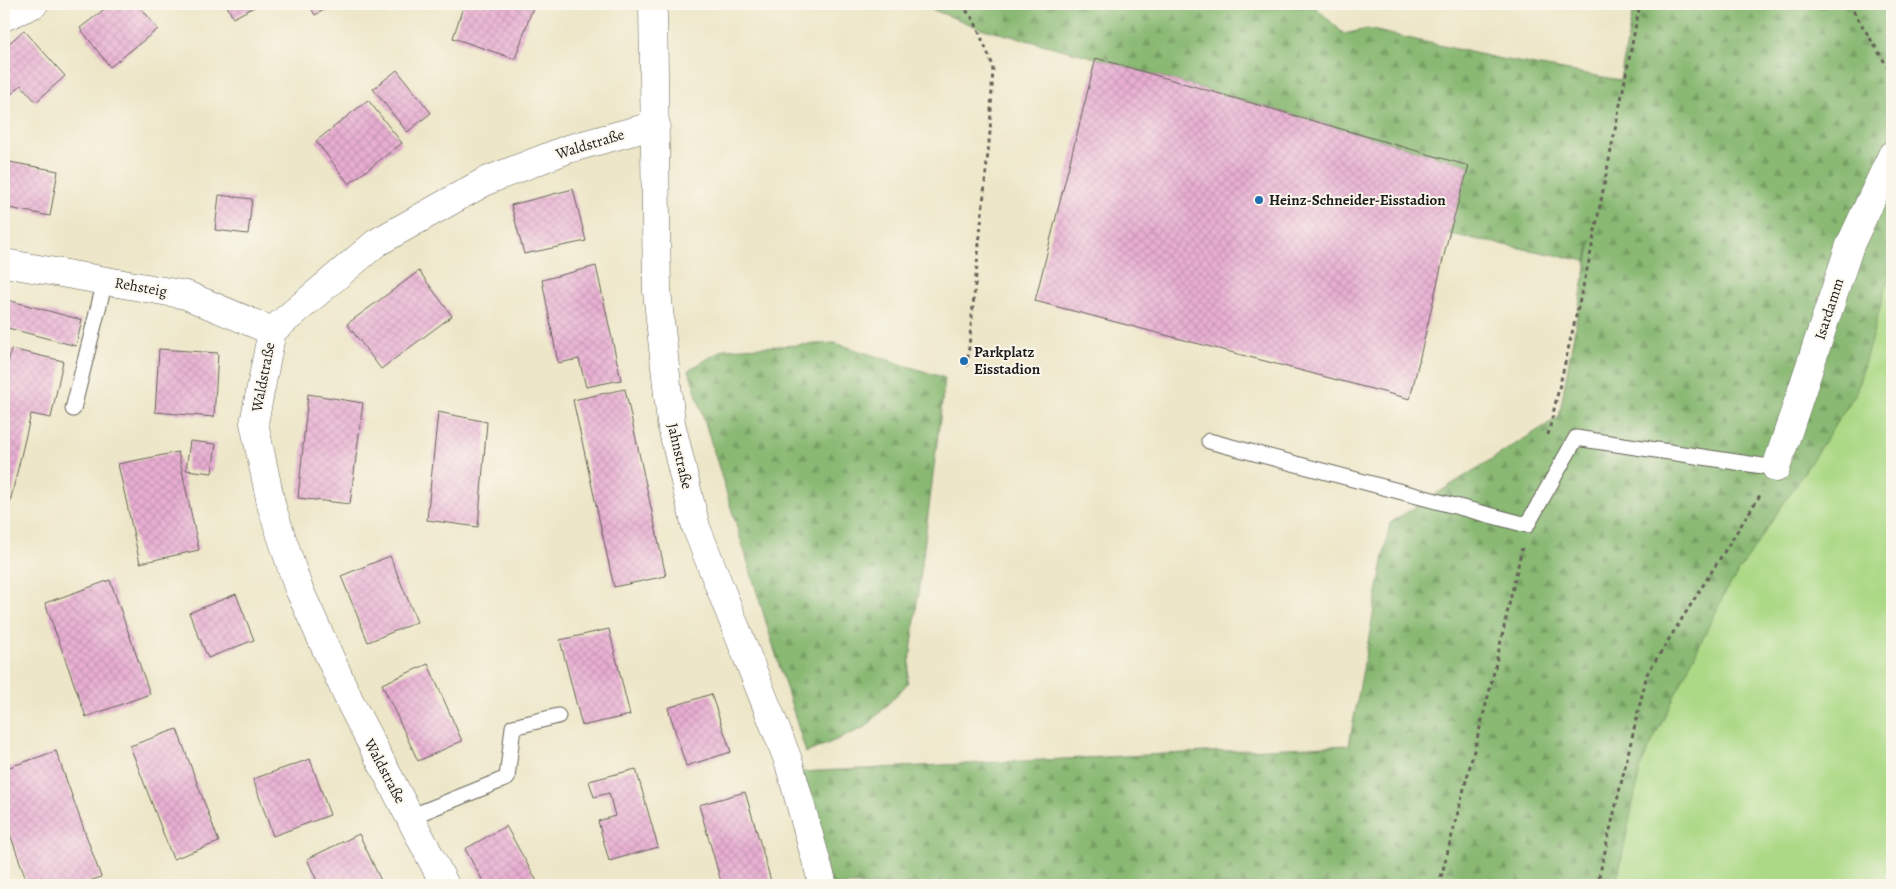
<svg xmlns="http://www.w3.org/2000/svg" width="1896" height="889" font-family="Alegreya,serif">
  <style>
    .forest { fill: url(#forest-firs); stroke: #526a48 }
    .park { fill: #acd986; stroke: #647a51 }
    .building { fill: url(#building-cross-hatch) }
    .lines { fill: none; stroke-linecap: round; stroke-linejoin: round }
    .lane-casing { stroke: #656358; stroke-width: 17 }
    .street-casing { stroke: #656358; stroke-width: 29 }
    .path { stroke: #656358; stroke-width: 3; stroke-dasharray: 4 4; stroke-linecap: butt }
    .lane { stroke: #fff; stroke-width: 15 }
    .street { stroke: #fff; stroke-width: 28 }
    .poi-dot { fill: #1f6fb2; stroke: #fbf7ec; stroke-width: 2 }
    .labels { text-anchor: middle; dominant-baseline: central; stroke-width: 4; stroke-linejoin: round; paint-order: stroke }
    .street-label { font-size: 15px; fill: #1c1c1c; stroke: #fbf7ec }
    .poi-label { font-size: 15px; font-weight: bold; fill: #1c1c1c; stroke: #fbf7ec; text-anchor: start }
  </style>
  <defs>
    <pattern id="forest-firs" width="22" height="20" patternUnits="userSpaceOnUse" patternTransform="scale(1.25)"><rect width="22" height="20" fill="#89b973"/><path d="M5 1l3.5 6h-7zM16 11l3.5 6h-7z" fill="#769e63"/></pattern>
    <pattern id="building-cross-hatch" width="8" height="8" patternUnits="userSpaceOnUse" patternTransform="scale(1.25)"><rect width="8" height="8" fill="#e8aed2"/><path d="M0 0l8 8M0 8l8-8" fill="none" stroke="#c695b4"/></pattern>
  </defs>
  <rect width="100%" height="100%" fill="#fbf7ec"/>
  <filter id="ink" filterUnits="userSpaceOnUse"><feTurbulence type="fractalNoise" baseFrequency=".02" numOctaves="2"/><feDisplacementMap in="SourceGraphic" scale="10" xChannelSelector="R" yChannelSelector="G"/><feConvolveMatrix kernelMatrix="1 2 1 2 8 2 1 2 1" color-interpolation-filters="sRGB"/></filter>
  <filter id="wash" filterUnits="userSpaceOnUse"><feTurbulence type="fractalNoise" baseFrequency=".0096" numOctaves="4" result="noise"/><feDisplacementMap in="SourceGraphic" scale="20" xChannelSelector="R" yChannelSelector="G"/><feGaussianBlur stdDeviation="1.12" result="paint"/><feColorMatrix in="noise" values="0 0 0 0 0 0 0 0 0 0 0 0 0 0 0 0 0 1.4 0 .05"/><feComposite in="paint" operator="in"/></filter>
  <g filter="url(#wash)">
    <rect width="100%" height="100%" fill="#ede6c8"/>
    <!-- forest -->
    <g class="forest">
      <polygon points="918,4 1312,4 1344,34 1367,29 1501,59 1620,80 1634,4 1892,4 1892,885 831,885 800,772 1349,745 1390,523 1559,417 1591,239 1586,261 1449,234 1468,165 1096,58 980,28"/>
      <polygon points="835,343 945,378 907,684 866,727 806,753 689,370 724,349"/>
    </g>
    <!-- park -->
    <polygon class="park" points="1892,266 1892,885 1616,885 1641,765 1726,591 1856,393"/>
    <g id="blocks">
      <!-- building -->
      <g class="building">
        <polygon points="111,4 138,4 158,29 110,67 80,28"/>
        <polygon points="226,4 260,4 233,18"/>
        <polygon points="309,4 335,4 315,15"/>
        <polygon points="464,4 534,4 515,59 453,38"/>
        <polygon points="24,30 65,76 36,102 21,85 4,101 4,48"/>
        <polygon points="1096,58 1469,166 1449,234 1410,399 1035,301"/>
        <polygon points="397,70 431,113 407,132 373,89"/>
        <polygon points="368,100 402,143 349,184 316,141"/>
        <polygon points="4,161 58,171 50,216 4,207"/>
        <polygon points="573,189 586,241 524,254 511,205"/>
        <polygon points="219,195 252,199 248,234 215,230"/>
        <polygon points="596,266 621,380 586,387 579,359 558,363 542,280"/>
        <polygon points="419,271 452,316 381,369 347,324"/>
        <polygon points="4,299 82,320 76,346 4,327"/>
        <polygon points="11,349 63,361 51,418 31,414 5,523 4,381"/>
        <polygon points="159,349 218,353 214,417 155,412"/>
        <polygon points="625,389 666,576 614,587 573,400"/>
        <polygon points="308,394 363,403 350,504 298,498"/>
        <polygon points="438,412 487,422 478,527 427,520"/>
        <polygon points="190,441 216,444 212,473 186,470"/>
        <polygon points="178,452 199,550 140,563 118,464"/>
        <polygon points="390,556 417,622 368,642 341,576"/>
        <polygon points="110,580 150,694 86,717 45,603"/>
        <polygon points="236,594 254,640 208,658 189,613"/>
        <polygon points="609,629 630,715 582,726 560,640"/>
        <polygon points="428,664 462,741 418,761 382,684"/>
        <polygon points="711,694 731,752 686,766 668,708"/>
        <polygon points="177,729 219,842 173,859 130,746"/>
        <polygon points="56,751 101,877 78,885 28,885 4,817 4,769"/>
        <polygon points="310,759 330,815 273,836 253,779"/>
        <polygon points="636,769 658,847 609,861 598,821 615,816 609,793 594,797 589,781"/>
        <polygon points="745,792 762,849 772,885 722,885 699,805"/>
        <polygon points="506,826 539,885 485,885 465,849"/>
        <polygon points="359,834 383,885 319,885 307,859"/>
      </g>
    </g>
  </g>
  <g filter="url(#ink)">
    <use href="#blocks" fill-opacity="0" stroke="#656358" stroke-width="1"/>
    <g class="lines">
      <!-- lane casing -->
      <g class="lane-casing">
        <g id="lane">
          <polyline points="73,409 105,281"/>
          <polyline points="1209,441 1527,525 1576,438 1776,468"/>
          <polyline points="410,817 507,778 513,727 558,716"/>
        </g>
      </g>
      <!-- street casing -->
      <g class="street-casing">
        <g id="street">
          <polyline points="653,4 657,291 671,423 696,527 788,760 823,885"/>
          <polyline points="4,17 34,4"/>
          <polyline points="4,263 186,295 272,331"/>
          <polyline points="1776,468 1850,245 1892,155"/>
          <polyline points="445,885 351,704 298,587 272,508 254,423 272,331 376,243 486,181 568,149 656,125"/>
        </g>
      </g>
      <!-- path -->
      <g class="path">
        <polyline points="961,4 974,20 993,66 990,132 967,367"/>
        <polyline points="1849,4 1892,74"/>
        <polyline points="1548,435 1589,261 1640,4"/>
        <polyline points="1439,885 1490,689 1522,548"/>
        <polyline points="1597,885 1647,674 1762,492"/>
      </g>
      <!-- lane -->
      <use href="#lane" class="lane"/>
      <!-- street -->
      <use href="#street" class="street"/>
    </g>
  </g>
  <!-- markers -->
  <g class="poi-dot">
    <circle cx="1259" cy="200" r="5"/>
    <circle cx="964" cy="361" r="5"/>
  </g>
  <g class="labels">
    <!-- street labels -->
    <g class="street-label">
      <text transform="translate(590 144) rotate(-17)">Waldstraße</text>
      <text transform="translate(141 287) rotate(10)">Rehsteig</text>
      <text transform="translate(1829 309) rotate(-72)">Isardamm</text>
      <text transform="translate(263 377) rotate(-79)">Waldstraße</text>
      <text transform="translate(680 456) rotate(77)">Jahnstraße</text>
      <text transform="translate(385 771) rotate(62)">Waldstraße</text>
    </g>
    <!-- poi labels -->
    <g class="poi-label">
      <text x="1269" y="200">Heinz-Schneider-Eisstadion</text>
      <text x="974" y="352">Parkplatz<tspan x="974" dy="17">Eisstadion</tspan></text>
    </g>
  </g>
  <!-- margin -->
  <rect width="1896" height="889" fill="none" stroke="#fbf7ec" stroke-width="20"/>
</svg>
